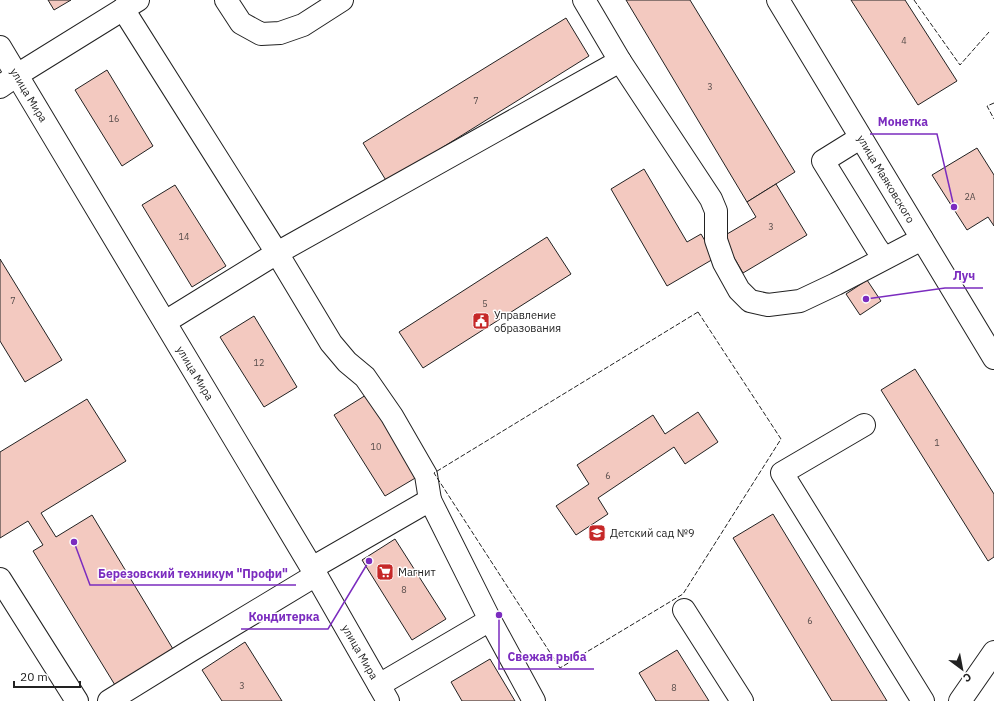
<svg xmlns="http://www.w3.org/2000/svg" width="994" height="701" font-family="'IBM Plex Sans',sans-serif">
  <style>
    .building { fill: #f3c9c0; stroke: #222 }
    .lines { fill: none; stroke-linecap: round; stroke-linejoin: round }
    .minor-casing { stroke: #222; stroke-width: 24 }
    .minor { stroke: #fff; stroke-width: 22 }
    .fence { stroke: #222; stroke-width: 1; stroke-dasharray: 5 2; stroke-linecap: butt }
    .labels { text-anchor: middle; dominant-baseline: central; stroke-width: 3; stroke-linejoin: round; paint-order: stroke }
    .number-label { font-size: 9px; fill: #564c4a }
    .street-label { font-size: 11px; fill: #222; stroke: #fff }
    .poi-label { font-size: 11px; fill: #222; stroke: #fff; text-anchor: start }
    .leader { fill: none; stroke: #7b2cbf; stroke-width: 1.5 }
    .callout-dot { fill: #7b2cbf; stroke: #fff; stroke-width: 1.5 }
    .callout-label { font-size: 12px; text-anchor: middle; font-weight: bold; fill: #7b2cbf; stroke: #fff; stroke-width: 3; stroke-linejoin: round; paint-order: stroke }
  </style>
  <rect width="100%" height="100%" fill="#fff"/>
  <!-- building -->
  <g class="building">
    <polygon points="48,0 71,0 54,10"/>
    <polygon points="626,0 690,0 795,172 747,202"/>
    <polygon points="851,0 905,0 957,81 918,105"/>
    <polygon points="566,18 589,56 387,182 363,143"/>
    <polygon points="107,70 153,146 122,166 75,90"/>
    <polygon points="977,148 994,175 994,226 988,217 967,230 932,175"/>
    <polygon points="644,169 687,242 701,234 715,258 667,286 611,189"/>
    <polygon points="776,184 807,235 743,273 722,237 756,217 747,202"/>
    <polygon points="175,185 226,266 192,287 142,205"/>
    <polygon points="547,237 571,274 423,368 399,332"/>
    <polygon points="0,259 62,360 25,382 0,341"/>
    <polygon points="867,280 881,301 860,315 846,294"/>
    <polygon points="254,316 297,387 264,407 220,337"/>
    <polygon points="915,369 994,494 994,557 988,561 881,390"/>
    <polygon points="366,395 417,477 385,496 334,415"/>
    <polygon points="87,399 126,461 41,513 56,537 92,515 176,654 118,690 33,551 43,545 28,521 0,538 0,452"/>
    <polygon points="698,412 718,442 685,464 674,447 598,498 608,514 576,535 556,506 589,484 577,465 653,415 665,434"/>
    <polygon points="773,514 887,701 832,701 733,538"/>
    <polygon points="395,539 446,619 412,640 362,560"/>
    <polygon points="245,642 282,701 222,701 202,670"/>
    <polygon points="677,650 709,701 656,701 639,673"/>
    <polygon points="490,659 515,701 462,701 451,682"/>
  </g>
  <g class="lines">
    <!-- minor casing -->
    <g class="minor-casing">
      <g id="minor">
        <polyline points="226,0 241,23 261,34 280,33 303,25 342,0"/>
        <polyline points="584,0 620,61 711,199 716,211 716,240 724,263 739,290 750,301 768,305 800,301 836,284 922,239"/>
        <path id="s1" d="M778,0L994,358"/>
        <polyline points="123,9 277,253 331,343 347,362 365,377 392,416 426,475 430,500"/>
        <path id="s2" d="M0,47L316,575L388,701"/>
        <polyline points="0,87 17,75 138,0"/>
        <polyline points="860,138 823,161 876,247 884,258"/>
        <polyline points="165,322 277,253 620,61"/>
        <polyline points="864,425 782,473 923,701"/>
        <polyline points="312,568 430,500 490,620"/>
        <polyline points="0,579 77,701"/>
        <polyline points="684,610 742,701"/>
        <polyline points="379,685 490,620 534,701"/>
        <polyline points="109,701 190,651 316,575"/>
        <polyline points="960,701 994,652"/>
      </g>
    </g>
    <!-- minor -->
    <use href="#minor" class="minor"/>
    <!-- fence -->
    <g class="fence">
      <polyline points="914,0 960,65 989,32"/>
      <polyline points="994,103 987,106 994,119"/>
      <polygon points="698,312 781,439 683,594 560,668 434,473"/>
    </g>
  </g>
  <!-- icons -->
  <defs>
    <g id="civic-square" transform="scale(0.9)"><rect x="-9" y="-9" width="18" height="18" rx="4" fill="#c62828" stroke="#fff"/><path d="M-.6-6.5H3V-4.5H.6V-3L4-1V1h2V6H-6V1h2V-1L-.6-3ZM-1.2 2.5V6h2.4V2.5Z" fill="#fff"/></g>
    <g id="school-square" transform="scale(0.9)"><rect x="-9" y="-9" width="18" height="18" rx="4" fill="#c62828" stroke="#fff"/><path d="M0-5L7-2L0 1L-7-2ZM-4 1L0 2.5L4 1V4Q0 6-4 4Z" fill="#fff"/></g>
    <g id="supermarket-square" transform="scale(0.9)"><rect x="-9" y="-9" width="18" height="18" rx="4" fill="#c62828" stroke="#fff"/><path d="M-6-5.5h2.5l.6 2H6L4.5 2H-2.5L-4.4-4H-6ZM-1.5 3.2a1.3 1.3 0 1 0 .1 0ZM3 3.2a1.3 1.3 0 1 0 .1 0Z" fill="#fff"/></g>
  </defs>
  <g fill-rule="evenodd">
    <use href="#civic-square" x="481" y="321"/>
    <use href="#school-square" x="597" y="533"/>
    <use href="#supermarket-square" x="385" y="572"/>
  </g>
  <g class="labels">
    <!-- number labels -->
    <g class="number-label">
      <text x="904" y="40">4</text>
      <text x="710" y="86">3</text>
      <text x="476" y="100">7</text>
      <text x="114" y="118">16</text>
      <text x="970" y="196">2А</text>
      <text x="771" y="226">3</text>
      <text x="184" y="236">14</text>
      <text x="13" y="300">7</text>
      <text x="485" y="303">5</text>
      <text x="259" y="362">12</text>
      <text x="937" y="442">1</text>
      <text x="376" y="446">10</text>
      <text x="608" y="475">6</text>
      <text x="404" y="589">8</text>
      <text x="810" y="620">6</text>
      <text x="242" y="685">3</text>
      <text x="674" y="687">8</text>
    </g>
    <!-- street labels -->
    <g class="street-label">
      <text stroke="none"><textPath href="#s2" startOffset="56">улица Мира</textPath></text>
      <text stroke="none"><textPath href="#s1" startOffset="209">улица Маяковского</textPath></text>
      <text stroke="none"><textPath href="#s2" startOffset="380">улица Мира</textPath></text>
      <text stroke="none"><textPath href="#s2" startOffset="704">улица Мира</textPath></text>
    </g>
    <!-- poi labels -->
    <g class="poi-label">
      <text x="494" y="315">Управление<tspan x="494" dy="13">образования</tspan></text>
      <text x="610" y="533">Детский сад №9</text>
      <text x="398" y="572">Магнит</text>
    </g>
  </g>
  <!-- callouts -->
  <path class="leader" d="M954 207L937 134H870M866 299L945 288H983M74 542L90 585H296M369 561L328 629H241M499 615L499 669H594"/>
  <g class="callout-dot">
    <circle cx="954" cy="207" r="4"/>
    <circle cx="866" cy="299" r="4"/>
    <circle cx="74" cy="542" r="4"/>
    <circle cx="369" cy="561" r="4"/>
    <circle cx="499" cy="615" r="4"/>
  </g>
  <g class="callout-label">
    <text x="903" y="126">Монетка</text>
    <text x="964" y="280">Луч</text>
    <text x="193" y="578">Березовский техникум "Профи"</text>
    <text x="284" y="621">Кондитерка</text>
    <text x="547" y="661">Свежая рыба</text>
  </g>
  <!-- north arrow -->
  <g transform="translate(962 669) rotate(148)" stroke="#ffffff" stroke-width="3" paint-order="stroke">
  <path d="M0-3L7 15L0 10L-7 15Z" fill="#222222"/>
  <text y="-6" font-size="11" font-weight="bold" text-anchor="middle" fill="#222222">С</text>
  </g>
  <!-- scale -->
  <path d="M14 681v6h66v-6" fill="none" stroke="#222222" stroke-width="2"/>
  <text x="20" y="681" font-size="12" fill="#222222" stroke="#ffffff" stroke-width="3" paint-order="stroke">20 m</text>
</svg>
